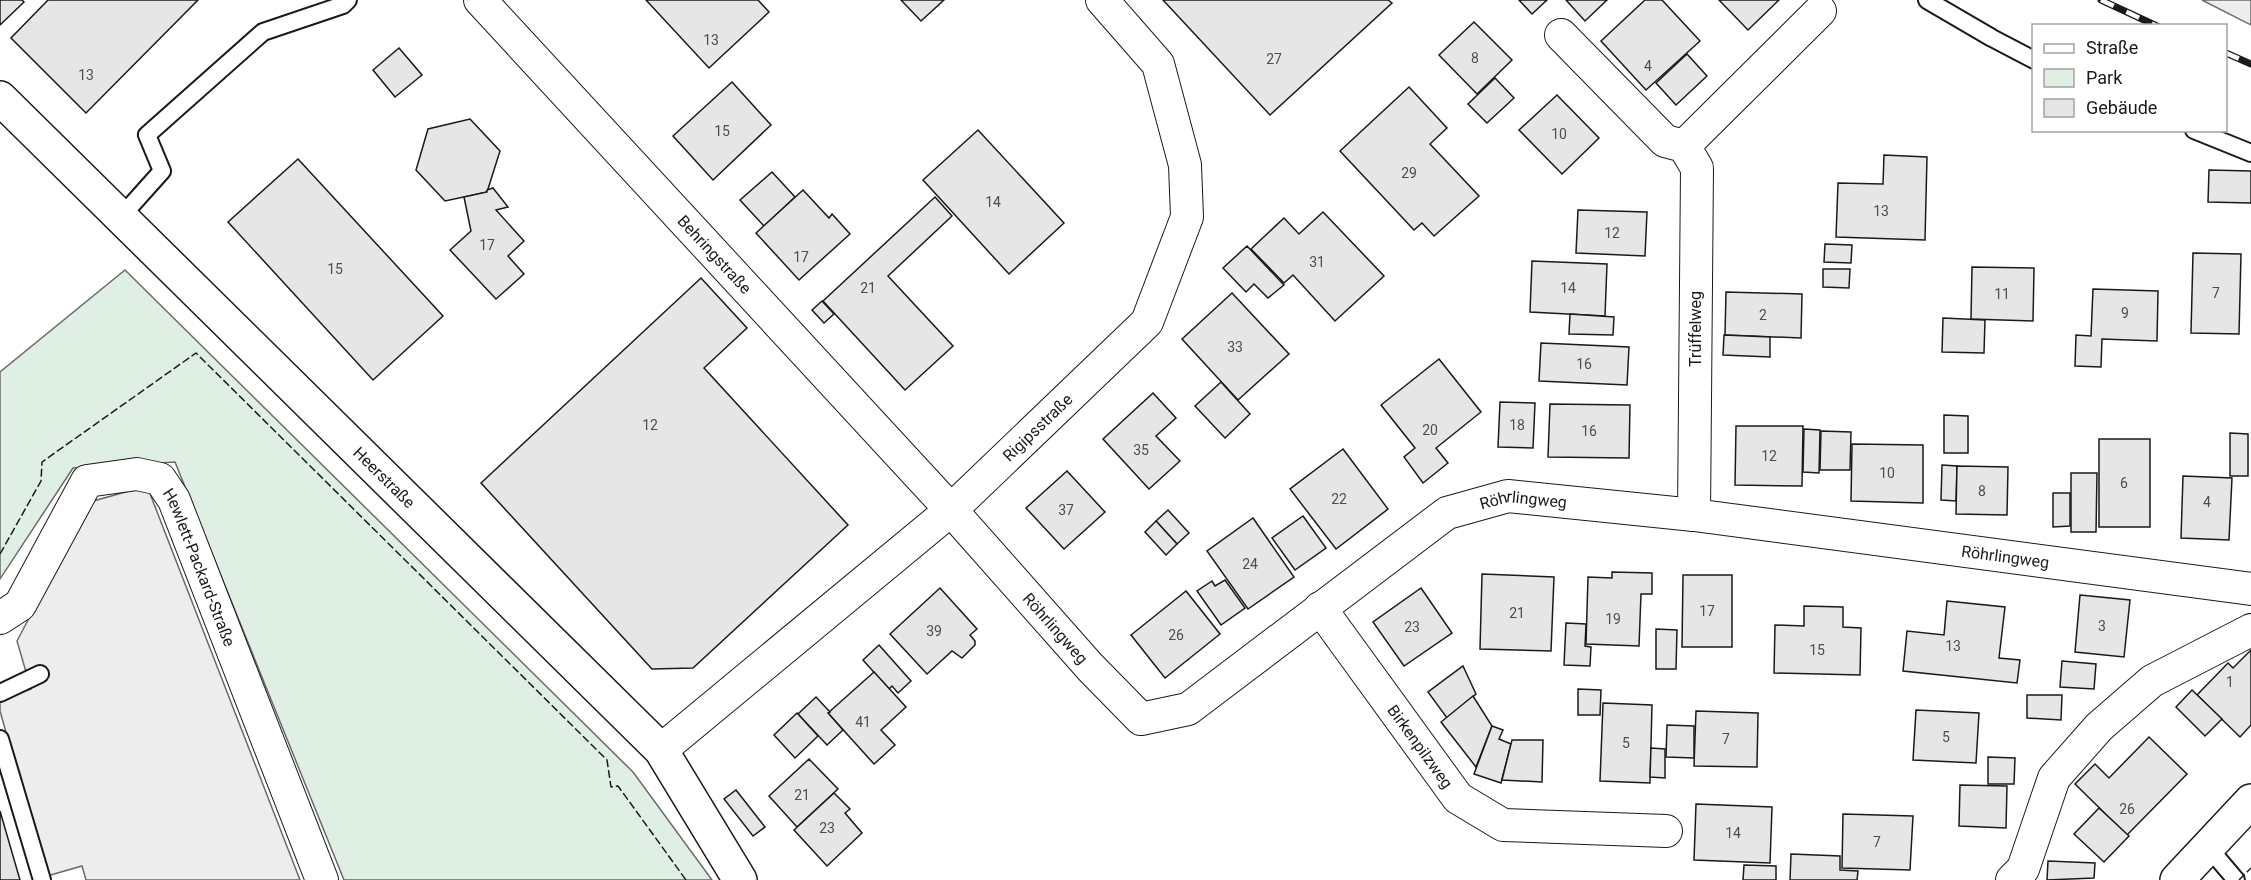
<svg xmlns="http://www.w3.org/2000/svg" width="2251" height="880" font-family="Roboto,sans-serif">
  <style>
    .green { fill: #e0efe3; stroke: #6a6a6a; stroke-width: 1.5 }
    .parking { fill: #ededed; stroke: #6a6a6a; stroke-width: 1.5 }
    .building { fill: #e6e6e6; stroke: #1a1a1a; stroke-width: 1.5 }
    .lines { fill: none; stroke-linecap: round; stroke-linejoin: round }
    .service-casing { stroke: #1a1a1a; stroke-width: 20 }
    .minor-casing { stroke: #1a1a1a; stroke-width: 34 }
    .tertiary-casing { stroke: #1a1a1a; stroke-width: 36 }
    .service { stroke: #fff; stroke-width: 16 }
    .minor { stroke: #fff; stroke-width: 32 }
    .tertiary { stroke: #fff; stroke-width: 33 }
    .rail-casing { stroke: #1a1a1a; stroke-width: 7 }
    .rail { stroke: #fff; stroke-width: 4.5; stroke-dasharray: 14; stroke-linecap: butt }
    .fence { stroke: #1a1a1a; stroke-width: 1.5; stroke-dasharray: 8 3; stroke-linecap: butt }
    .labels { text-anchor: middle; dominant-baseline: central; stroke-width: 4.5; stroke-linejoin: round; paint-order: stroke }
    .number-label { font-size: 14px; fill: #4d4d4d }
    .street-label { font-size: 16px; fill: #1a1a1a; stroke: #fff }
  </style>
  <rect width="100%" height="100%" fill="#fff"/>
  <!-- green -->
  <polygon class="green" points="125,270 633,772 712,880 344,880 175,462 73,468 0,579 0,372"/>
  <!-- parking -->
  <g class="parking">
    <polygon points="2202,0 2251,0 2251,25"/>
    <polygon points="147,486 300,880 86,880 82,866 47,876 0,711 0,700 31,689 17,641 90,502"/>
  </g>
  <!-- building -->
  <g class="building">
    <polygon points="0,0 22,0 24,2 0,25"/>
    <polygon points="48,0 198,0 86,113 11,38"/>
    <polygon points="646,0 758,0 769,12 709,68"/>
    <polygon points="901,0 944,0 921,21"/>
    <polygon points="1163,0 1388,0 1392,3 1270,115"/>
    <polygon points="1519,0 1547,0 1532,14"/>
    <polygon points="1566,0 1607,0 1585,21"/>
    <polygon points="1645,0 1662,0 1700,41 1646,90 1601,41"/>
    <polygon points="1719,0 1779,0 1748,30"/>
    <polygon points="1474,22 1512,60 1477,94 1439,55"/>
    <polygon points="399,48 422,75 395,97 373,70"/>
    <polygon points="1687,54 1707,76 1676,105 1656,83"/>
    <polygon points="1495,78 1514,98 1487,123 1468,104"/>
    <polygon points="732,82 771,125 713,180 673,136"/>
    <polygon points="1409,87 1447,128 1430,144 1479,196 1434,236 1422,223 1414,230 1340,151"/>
    <polygon points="1557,95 1599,138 1562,174 1519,130"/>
    <polygon points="470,119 500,151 487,192 445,201 416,170 428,129"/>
    <polygon points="978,130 1064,223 1009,274 923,180"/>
    <polygon points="1884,155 1927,157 1925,240 1836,237 1838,183 1883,184"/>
    <polygon points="298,159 443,316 373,380 228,222"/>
    <polygon points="2209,170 2251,171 2251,203 2208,202"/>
    <polygon points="772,172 795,197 764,226 740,200"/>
    <polygon points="493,188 508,207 496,210 524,241 508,256 524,274 496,299 450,250 471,231 464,197 487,192 487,190"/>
    <polygon points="803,190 829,218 832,214 850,234 799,280 756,233"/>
    <polygon points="935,197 952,216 888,276 953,346 905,390 823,301"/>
    <polygon points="1578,210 1647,212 1645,256 1576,253"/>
    <polygon points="1323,212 1384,276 1335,321 1293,275 1284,283 1251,249 1284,218 1299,234"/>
    <polygon points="1825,244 1852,245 1851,263 1824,262"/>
    <polygon points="1247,246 1284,285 1268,298 1254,284 1246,292 1223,268"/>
    <polygon points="2193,253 2241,254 2239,334 2191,333"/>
    <polygon points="1532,261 1607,264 1605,316 1530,312"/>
    <polygon points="1972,267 2034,268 2033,321 1971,319"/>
    <polygon points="1823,269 1850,269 1849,288 1823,287"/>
    <polygon points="701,278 747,328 704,368 848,525 693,668 652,669 481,483"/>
    <polygon points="2093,289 2158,291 2157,341 2102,339 2101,367 2075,366 2076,335 2091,336"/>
    <polygon points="1726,292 1802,294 1801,338 1725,335"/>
    <polygon points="1232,293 1289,354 1238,400 1182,339"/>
    <polygon points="822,301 834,314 824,323 812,310"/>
    <polygon points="1570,314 1614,317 1613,335 1569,334"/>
    <polygon points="1943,318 1985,320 1984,353 1942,352"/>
    <polygon points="1724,335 1770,337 1770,357 1723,355"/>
    <polygon points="1541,343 1629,347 1627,385 1539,381"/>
    <polygon points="1439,359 1481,412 1436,448 1448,463 1423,483 1404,457 1415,448 1381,405"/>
    <polygon points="1221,382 1250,414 1225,438 1195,406"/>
    <polygon points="1153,393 1176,418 1156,436 1180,461 1149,489 1103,439"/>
    <polygon points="1500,402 1535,403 1533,448 1498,447"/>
    <polygon points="1550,404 1630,405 1629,458 1548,457"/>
    <polygon points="1944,415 1968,416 1968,453 1944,453"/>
    <polygon points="1736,426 1803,426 1802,486 1735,485"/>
    <polygon points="1804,429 1820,430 1819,473 1803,472"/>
    <polygon points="1821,431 1851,432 1850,470 1820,470"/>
    <polygon points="2230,433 2248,434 2248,476 2230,476"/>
    <rect x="2099" y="439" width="51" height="88"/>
    <polygon points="1852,444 1923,445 1923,503 1851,501"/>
    <polygon points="1343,449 1388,509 1336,549 1290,489"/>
    <polygon points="1942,465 1957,466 1956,501 1941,500"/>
    <polygon points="1957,466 2008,467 2007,515 1956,514"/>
    <polygon points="1067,471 1105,512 1064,549 1026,508"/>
    <polygon points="2071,473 2097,473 2096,532 2071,532"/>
    <polygon points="2183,476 2232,478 2229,540 2181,538"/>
    <polygon points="2053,493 2070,493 2070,526 2053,527"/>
    <polygon points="1168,510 1189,533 1177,544 1156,521"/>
    <polygon points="1303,516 1326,548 1295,570 1272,538"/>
    <polygon points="1253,518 1294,577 1248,609 1207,551"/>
    <polygon points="1156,521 1177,544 1166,555 1145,532"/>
    <polygon points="1612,572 1652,573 1652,594 1641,594 1639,646 1586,644 1588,577 1612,578"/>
    <polygon points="1482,574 1554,577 1551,651 1480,649"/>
    <polygon points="1683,575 1732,575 1732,647 1682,647"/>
    <polygon points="1225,580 1245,608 1221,625 1197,591 1212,581 1215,586"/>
    <polygon points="940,588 977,629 970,635 975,641 975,645 962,658 952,651 927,674 890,634"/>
    <polygon points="1421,588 1452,633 1404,666 1373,622"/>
    <polygon points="1186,591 1220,634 1165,678 1131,635"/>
    <polygon points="2080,595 2130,600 2124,657 2075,652"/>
    <polygon points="1947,601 2005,607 1999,658 2020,660 2017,683 1903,671 1907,631 1944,635"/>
    <polygon points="1804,606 1843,607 1843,627 1861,628 1860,675 1774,673 1775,625 1804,626"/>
    <polygon points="1566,623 1586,624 1585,646 1591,647 1590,666 1564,665"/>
    <polygon points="1656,629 1677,630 1676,669 1656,669"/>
    <polygon points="879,645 911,681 898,693 892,686 889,689 863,660"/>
    <polygon points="2251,650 2251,725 2240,737 2197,695 2228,663 2233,668"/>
    <polygon points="2062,661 2096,664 2094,689 2060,687"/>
    <polygon points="1463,666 1476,694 1447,718 1428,692"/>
    <polygon points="874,672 906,707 881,730 895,745 874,764 828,713"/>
    <polygon points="1578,689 1601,690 1600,715 1578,715"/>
    <polygon points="2192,690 2222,719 2205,736 2176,707"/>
    <polygon points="2027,695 2062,695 2061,720 2027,718"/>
    <polygon points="1473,696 1492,726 1476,767 1441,722"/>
    <polygon points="816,697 830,712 828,713 843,730 827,745 798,714"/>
    <polygon points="1603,703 1652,705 1650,783 1600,781"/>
    <polygon points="1916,710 1979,713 1976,763 1913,760"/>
    <polygon points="1696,711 1758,713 1757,767 1694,766"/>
    <polygon points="797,713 818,736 795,758 774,735"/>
    <polygon points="1667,725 1694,726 1694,758 1666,757"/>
    <polygon points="1492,726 1503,730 1499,739 1511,744 1501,783 1474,774"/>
    <polygon points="2149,737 2187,774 2127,835 2075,784 2095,764 2109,778"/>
    <polygon points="1512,740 1543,740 1542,782 1502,780"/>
    <polygon points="1651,748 1665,749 1665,778 1650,777"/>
    <polygon points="1988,757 2015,758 2014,784 1988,784"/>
    <polygon points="809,759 838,789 797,827 769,796"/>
    <polygon points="1960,785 2007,786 2006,828 1959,826"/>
    <polygon points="736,790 765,827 753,836 724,799"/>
    <polygon points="834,793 850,809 845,813 862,833 827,866 794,830"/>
    <polygon points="1696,804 1772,807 1770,863 1694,860"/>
    <polygon points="2099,808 2129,836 2104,862 2074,834"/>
    <polygon points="0,811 20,880 0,880"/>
    <polygon points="1843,814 1913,816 1910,870 1842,868"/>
    <polygon points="1791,854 1840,856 1840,870 1858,871 1857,880 1790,880"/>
    <polygon points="2048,861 2095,863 2094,878 2047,880"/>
    <polygon points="1744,865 1776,866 1776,880 1743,880"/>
  </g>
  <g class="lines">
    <!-- service casing -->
    <g class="service-casing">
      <g id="service">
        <polyline points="1927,0 1992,38 2034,60"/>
        <polyline points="2194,130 2251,153"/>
        <polyline points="120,218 162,171 147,135 263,32 343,5 348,0"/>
        <polyline points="0,693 40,674"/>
        <polyline points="0,739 42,880"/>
        <polyline points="2208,847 2236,880"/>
      </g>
    </g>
    <!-- minor casing -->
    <g class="minor-casing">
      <g id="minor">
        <path id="s1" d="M480,0L951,510L1090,667L1141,719L1188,709L1447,513L1508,496L1694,515L2251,589"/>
        <polyline points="1561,35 1665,141 1684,146 1697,168 1694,515"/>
        <polyline points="1684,146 1820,11"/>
        <path id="s2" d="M1320,608L1458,798L1503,825L1666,831"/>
        <path id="s3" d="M0,618L20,605L87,481L137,474L160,479L174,500L322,880"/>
        <path id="s4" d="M661,750L951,510L1147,322L1187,217L1185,165L1158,64L1102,0"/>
        <polyline points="2012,880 2023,869 2054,778 2099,727 2152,681 2251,630"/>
      </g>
    </g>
    <!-- tertiary casing -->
    <g class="tertiary-casing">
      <g id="tertiary">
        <path id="s5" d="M0,98L661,750L740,880"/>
        <polyline points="2177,880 2251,801"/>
      </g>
    </g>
    <!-- service -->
    <use href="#service" class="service"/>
    <!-- minor -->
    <use href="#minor" class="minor"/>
    <!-- tertiary -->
    <use href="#tertiary" class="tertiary"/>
    <!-- rail casing -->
    <g class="rail-casing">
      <g id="rail">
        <polyline points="2101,0 2157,26"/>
        <polyline points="2226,53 2251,64"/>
      </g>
    </g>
    <!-- rail -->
    <use href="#rail" class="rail"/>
    <!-- fence -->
    <g class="fence">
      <polyline points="0,554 41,481 42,462 196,353 607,760 611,787 618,786 686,880"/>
      <polyline points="2239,880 2251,868"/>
    </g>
  </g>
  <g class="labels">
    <!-- number labels -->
    <g class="number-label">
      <text x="711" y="40">13</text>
      <text x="1475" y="58">8</text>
      <text x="1274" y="59">27</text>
      <text x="1648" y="66">4</text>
      <text x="86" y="75">13</text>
      <text x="722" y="131">15</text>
      <text x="1559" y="134">10</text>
      <text x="1409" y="173">29</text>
      <text x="993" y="202">14</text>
      <text x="1881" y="211">13</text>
      <text x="1612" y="233">12</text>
      <text x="487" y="245">17</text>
      <text x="801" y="257">17</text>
      <text x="1317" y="262">31</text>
      <text x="335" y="269">15</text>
      <text x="868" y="288">21</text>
      <text x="1568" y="288">14</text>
      <text x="2216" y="293">7</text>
      <text x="2002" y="294">11</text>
      <text x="2125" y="313">9</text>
      <text x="1763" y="315">2</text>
      <text x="1235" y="347">33</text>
      <text x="1584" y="364">16</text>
      <text x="650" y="425">12</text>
      <text x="1517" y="425">18</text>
      <text x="1430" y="430">20</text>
      <text x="1589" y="431">16</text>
      <text x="1141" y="450">35</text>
      <text x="1769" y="456">12</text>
      <text x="1887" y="473">10</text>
      <text x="2124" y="483">6</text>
      <text x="1982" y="491">8</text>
      <text x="1339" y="499">22</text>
      <text x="2207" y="502">4</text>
      <text x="1066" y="510">37</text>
      <text x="1250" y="564">24</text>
      <text x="1707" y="611">17</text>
      <text x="1517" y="613">21</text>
      <text x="1613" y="619">19</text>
      <text x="2102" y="626">3</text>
      <text x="1412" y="627">23</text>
      <text x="934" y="631">39</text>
      <text x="1176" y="635">26</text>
      <text x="1953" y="646">13</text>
      <text x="1817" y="650">15</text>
      <text x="2230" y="682">1</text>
      <text x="863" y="722">41</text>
      <text x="1946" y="737">5</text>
      <text x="1726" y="739">7</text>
      <text x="1626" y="743">5</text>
      <text x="802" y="795">21</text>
      <text x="2127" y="809">26</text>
      <text x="827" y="828">23</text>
      <text x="1733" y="833">14</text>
      <text x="1877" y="842">7</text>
    </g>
    <!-- street labels -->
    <g class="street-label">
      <text stroke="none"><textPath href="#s1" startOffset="346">Behringstraße</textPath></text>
      <text transform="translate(1695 329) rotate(-90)">Trüffelweg</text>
      <text stroke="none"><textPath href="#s4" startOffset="496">Rigipsstraße</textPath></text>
      <text stroke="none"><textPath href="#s5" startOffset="540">Heerstraße</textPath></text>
      <text stroke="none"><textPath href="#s1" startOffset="1428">Röhrlingweg</textPath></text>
      <text stroke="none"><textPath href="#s1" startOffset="1914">Röhrlingweg</textPath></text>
      <text stroke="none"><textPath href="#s3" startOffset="336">Hewlett-Packard-Straße</textPath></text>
      <text stroke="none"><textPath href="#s1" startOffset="852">Röhrlingweg</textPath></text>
      <text stroke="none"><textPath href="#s2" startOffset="171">Birkenpilzweg</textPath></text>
    </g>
  </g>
  <!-- legend -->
  <rect x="2032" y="24" width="195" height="108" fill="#ffffff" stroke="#a3a3a3" stroke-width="1.5"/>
  <rect x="2044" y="44" width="30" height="9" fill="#ffffff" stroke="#a3a3a3" stroke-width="1.5"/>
  <text x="2086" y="54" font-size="18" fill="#1a1a1a">Straße</text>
  <rect x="2044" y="69" width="30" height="18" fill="#e0efe3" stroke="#a3a3a3" stroke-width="1.5"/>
  <text x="2086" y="84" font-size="18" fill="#1a1a1a">Park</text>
  <rect x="2044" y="99" width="30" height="18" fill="#e6e6e6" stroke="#a3a3a3" stroke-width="1.5"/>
  <text x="2086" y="114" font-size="18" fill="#1a1a1a">Gebäude</text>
</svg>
